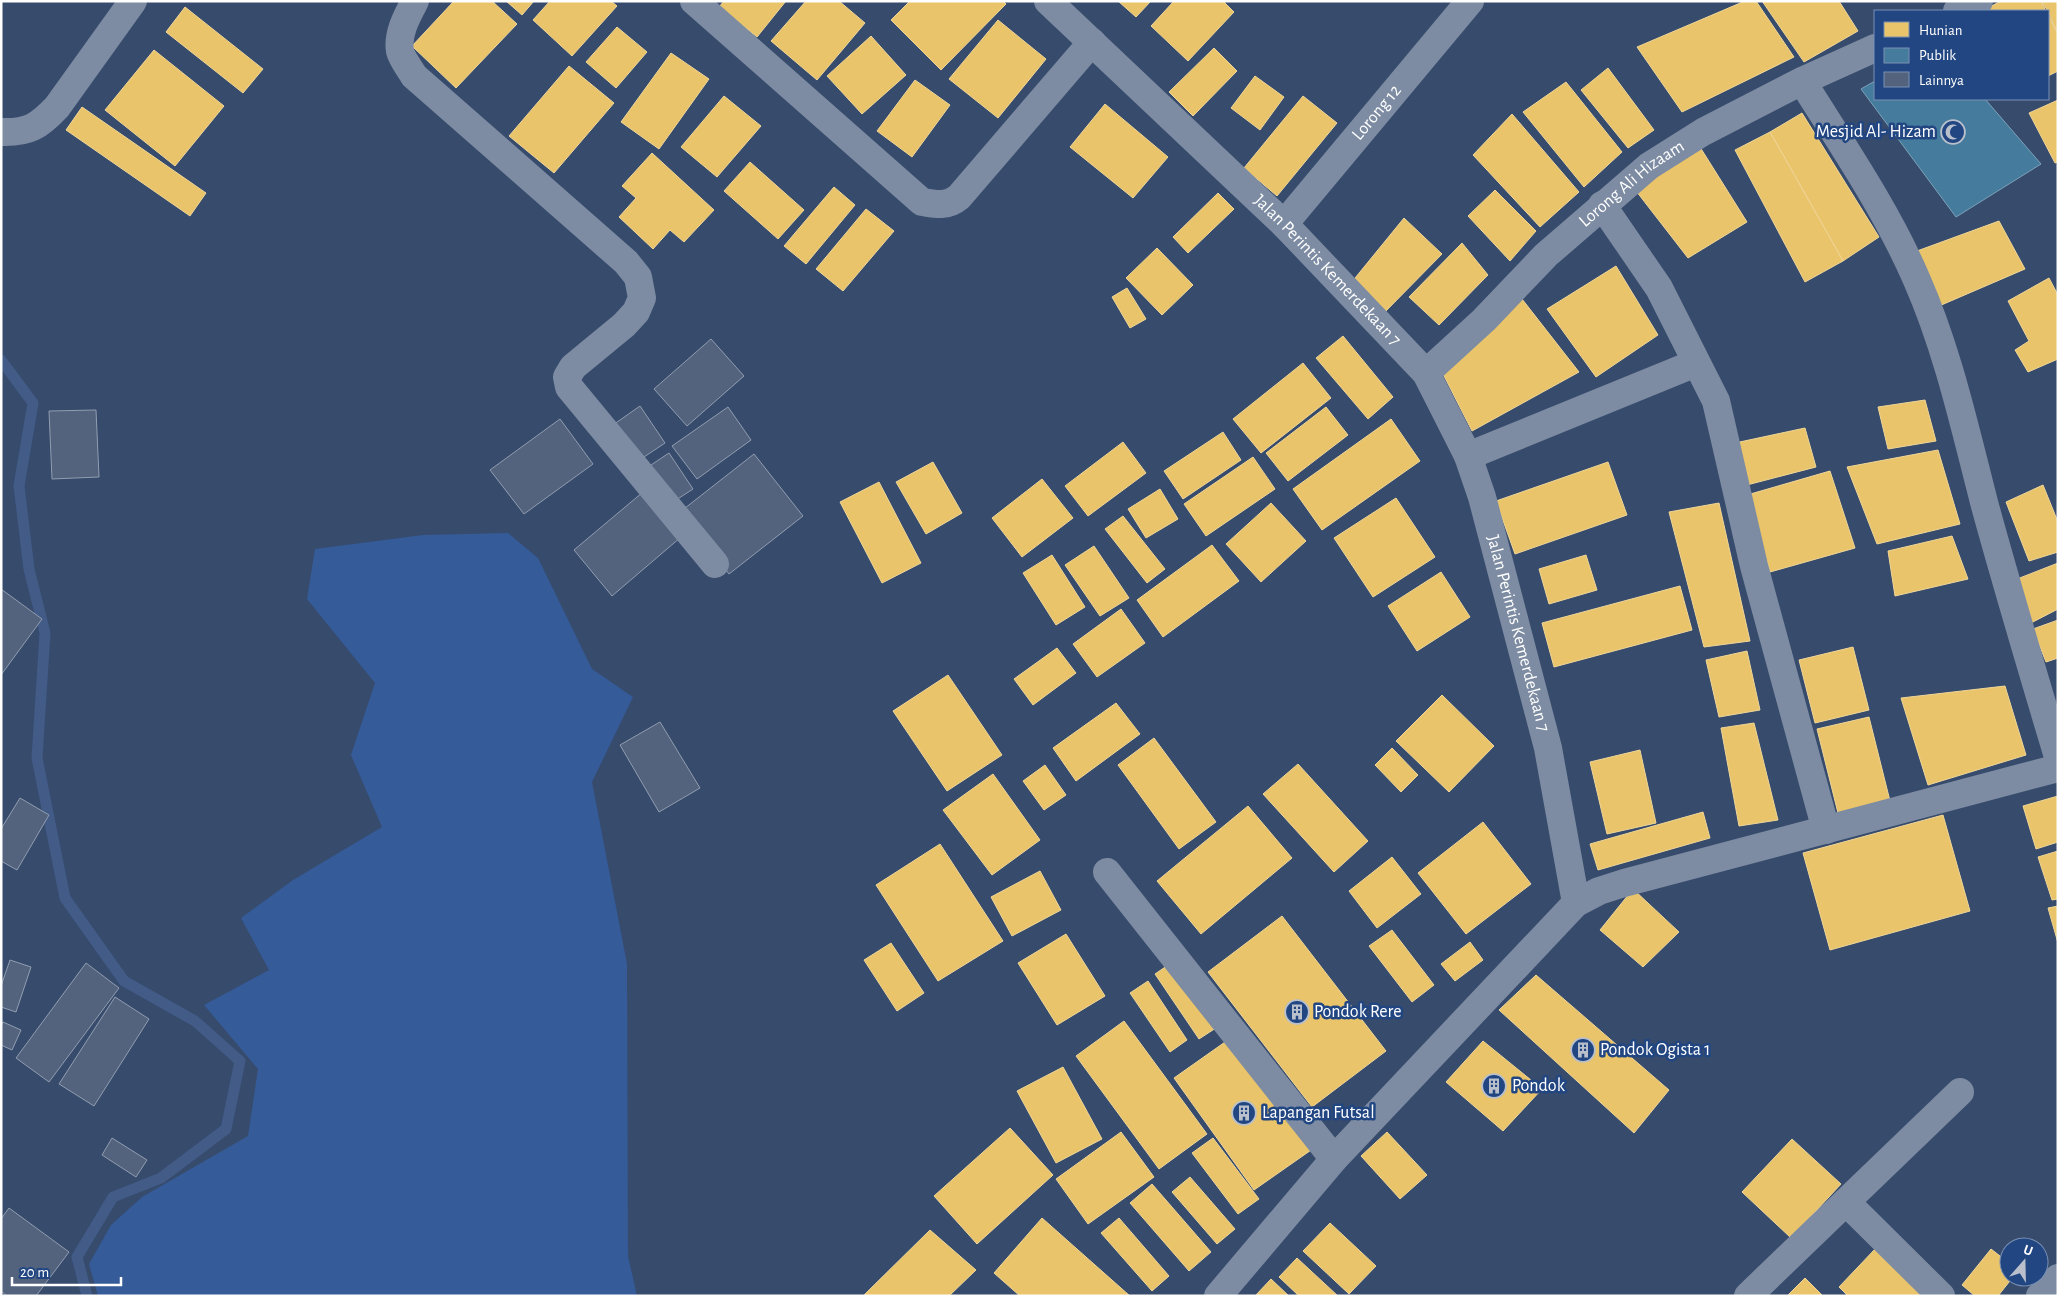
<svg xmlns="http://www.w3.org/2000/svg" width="2059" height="1297" font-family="'Alegreya Sans',sans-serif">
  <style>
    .green { fill: #355b99 }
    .homes { fill: #e9c46a; stroke: #f0d697 }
    .public { fill: #457b9d; stroke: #7da3ba }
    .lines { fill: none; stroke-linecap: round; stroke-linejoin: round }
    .stream { stroke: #425b87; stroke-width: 11 }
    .building { fill: #53637d; stroke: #919db0 }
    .street { stroke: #7d8ca2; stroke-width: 28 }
    .labels { text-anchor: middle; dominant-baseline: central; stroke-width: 5; stroke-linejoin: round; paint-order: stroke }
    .street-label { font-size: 18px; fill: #fff; stroke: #214682 }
    .poi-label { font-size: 18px; fill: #fff; stroke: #214682; text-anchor: start }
  </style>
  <rect width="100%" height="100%" fill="#374b6c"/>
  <!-- green -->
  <polygon class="green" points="508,533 538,558 592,669 633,697 592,782 627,964 628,1256 637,1296 98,1296 89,1264 111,1225 142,1197 248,1136 258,1069 204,1005 269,970 241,918 293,880 382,827 351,755 375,683 307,599 315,549 423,535"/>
  <!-- homes -->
  <g class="homes">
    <polygon points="454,1 492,1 517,24 456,88 412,46"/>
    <polygon points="506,1 534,1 522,15"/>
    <polygon points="550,1 611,1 617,6 572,56 533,20"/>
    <polygon points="724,1 786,1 757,37 719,7"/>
    <polygon points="806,1 839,1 865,23 817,80 771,41"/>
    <polygon points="910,1 1003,1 1006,4 941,70 891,20"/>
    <polygon points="1118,1 1151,1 1136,17"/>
    <polygon points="1174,1 1223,1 1234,12 1188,61 1151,26"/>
    <polygon points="1745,1 1756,1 1794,57 1682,112 1637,47"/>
    <polygon points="1762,1 1839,1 1858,31 1804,62"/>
    <polygon points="2001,1 2041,1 2046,11 1982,11"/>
    <polygon points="2041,1 2058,1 2058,35 2048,11"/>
    <polygon points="185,7 263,69 243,93 166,32"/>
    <polygon points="2048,14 2058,35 2058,71 2048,76"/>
    <polygon points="998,20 1046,59 998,118 949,79"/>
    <polygon points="617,27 647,52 616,88 586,62"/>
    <polygon points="871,36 906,75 862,114 827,76"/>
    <polygon points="1214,48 1237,71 1193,116 1169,92"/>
    <polygon points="154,50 224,106 175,166 105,110"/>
    <polygon points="671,53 709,79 659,149 621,122"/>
    <polygon points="569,66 614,103 554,173 509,136"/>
    <polygon points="1608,68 1654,130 1628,148 1581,90"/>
    <polygon points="1255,76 1284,97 1260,130 1231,108"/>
    <polygon points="915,80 950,105 912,157 877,131"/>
    <polygon points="1566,82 1622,152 1584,187 1523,112"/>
    <polygon points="724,96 761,126 717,177 681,147"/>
    <polygon points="1303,96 1337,123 1277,196 1244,168"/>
    <polygon points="2058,100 2058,162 2055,163 2029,113"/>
    <polygon points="1105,104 1168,157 1133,198 1070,147"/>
    <polygon points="82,107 206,193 190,216 66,130"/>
    <polygon points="1802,113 1879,237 1843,261 1770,132"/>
    <polygon points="1512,114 1579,192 1540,227 1473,155"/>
    <polygon points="1770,132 1843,261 1805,282 1735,150"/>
    <polygon points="1700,147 1747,222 1688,258 1633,187"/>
    <polygon points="652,153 714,210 684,242 670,230 653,249 619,217 636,198 622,186"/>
    <polygon points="750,162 804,210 778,239 724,191"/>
    <polygon points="834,187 855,205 806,264 784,246"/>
    <polygon points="1495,190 1536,231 1510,261 1468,216"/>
    <polygon points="1218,193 1234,209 1188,253 1173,237"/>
    <polygon points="866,209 894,231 843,291 816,269"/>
    <polygon points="1404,218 1442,254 1383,314 1351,283"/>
    <polygon points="1999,221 2025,269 1939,306 1917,251"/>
    <polygon points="1462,243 1488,275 1439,325 1409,297"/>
    <polygon points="1157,248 1193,285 1162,315 1126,278"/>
    <polygon points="1616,266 1658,335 1596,377 1547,309"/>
    <polygon points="2049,278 2058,295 2058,359 2028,372 2015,350 2029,341 2008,301"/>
    <polygon points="1127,288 1146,319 1130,328 1112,297"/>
    <polygon points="1522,299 1579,372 1472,431 1440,368"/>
    <polygon points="1343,336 1393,397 1368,419 1316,358"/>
    <polygon points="1303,363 1331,398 1261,453 1233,419"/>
    <polygon points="1925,400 1936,441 1888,449 1878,407"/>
    <polygon points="1326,407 1348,435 1288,481 1266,453"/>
    <polygon points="1391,419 1420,461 1322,530 1293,489"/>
    <polygon points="1805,428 1816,467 1743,486 1735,443"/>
    <polygon points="1223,432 1241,460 1183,499 1164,471"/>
    <polygon points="1123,442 1146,473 1088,516 1065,486"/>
    <polygon points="1938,450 1960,524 1877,544 1847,467"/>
    <polygon points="1253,457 1275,489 1206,536 1184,504"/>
    <polygon points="933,462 962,513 926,534 896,482"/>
    <polygon points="1608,462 1627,515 1515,554 1496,501"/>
    <polygon points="1830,471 1855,548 1770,572 1747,495"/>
    <polygon points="1042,479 1073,518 1022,557 992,518"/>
    <polygon points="879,482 921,563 882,583 840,502"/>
    <polygon points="2043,485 2058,522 2058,552 2029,561 2006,502"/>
    <polygon points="1160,489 1178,519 1146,538 1128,509"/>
    <polygon points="1396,498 1435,557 1373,597 1334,538"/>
    <polygon points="1271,503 1306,541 1261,582 1226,544"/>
    <polygon points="1719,503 1750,641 1704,647 1669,512"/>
    <polygon points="1123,516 1165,569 1147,583 1105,529"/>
    <polygon points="1952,536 1968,579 1895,596 1888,551"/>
    <polygon points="1212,545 1239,581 1163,637 1137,600"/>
    <polygon points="1094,546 1129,598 1100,616 1065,565"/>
    <polygon points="1052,555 1085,607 1056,625 1023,573"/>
    <polygon points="1586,555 1597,590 1549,604 1539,569"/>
    <polygon points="2058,563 2058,609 2029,624 2012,581"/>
    <polygon points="1441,572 1470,617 1417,651 1388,606"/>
    <polygon points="1680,586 1692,630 1554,667 1542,623"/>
    <polygon points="1121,609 1145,643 1097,677 1073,644"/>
    <polygon points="2058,620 2058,658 2046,662 2033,629"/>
    <polygon points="1853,647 1869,710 1815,723 1799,660"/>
    <polygon points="1057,648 1076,673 1033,705 1014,679"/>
    <polygon points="1747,651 1760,710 1719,717 1706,660"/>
    <polygon points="948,675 1002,755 947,791 893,711"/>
    <polygon points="2005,686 2026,755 1928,785 1901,698"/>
    <polygon points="1442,695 1494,746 1449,792 1396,741"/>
    <polygon points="1116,703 1140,734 1076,781 1053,748"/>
    <polygon points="1869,717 1890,801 1838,813 1817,729"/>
    <polygon points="1754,723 1778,820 1739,826 1721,728"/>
    <polygon points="1154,738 1216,822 1179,849 1118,765"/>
    <polygon points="1392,748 1418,775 1401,792 1375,765"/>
    <polygon points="1640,750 1656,823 1607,834 1590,762"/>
    <polygon points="1298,764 1368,841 1334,872 1263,794"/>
    <polygon points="1045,765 1066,795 1044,810 1023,781"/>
    <polygon points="993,774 1040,840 992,875 943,810"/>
    <polygon points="2058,796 2058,842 2036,849 2023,806"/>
    <polygon points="1248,806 1292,858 1201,934 1157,881"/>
    <polygon points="1703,812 1710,838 1598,870 1590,844"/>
    <polygon points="1943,815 1970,911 1830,950 1803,853"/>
    <polygon points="1483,822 1531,884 1466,934 1418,873"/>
    <polygon points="940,844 1003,941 938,981 876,885"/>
    <polygon points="2058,851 2058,899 2052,900 2038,857"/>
    <polygon points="1392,857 1421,894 1377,928 1349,891"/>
    <polygon points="1040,871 1061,910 1012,936 991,897"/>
    <polygon points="1633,889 1679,932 1643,967 1600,930"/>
    <polygon points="2058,906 2058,943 2048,908"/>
    <polygon points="1282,916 1386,1051 1312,1107 1208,972"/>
    <polygon points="1392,930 1434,985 1412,1002 1369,946"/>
    <polygon points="1066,934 1105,996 1057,1025 1018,963"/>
    <polygon points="1470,942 1483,960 1455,981 1441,964"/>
    <polygon points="891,943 924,993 897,1011 864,960"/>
    <polygon points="1174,961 1219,1026 1199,1039 1155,974"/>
    <polygon points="1536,975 1669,1090 1634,1133 1499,1010"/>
    <polygon points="1148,981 1187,1040 1170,1052 1130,993"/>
    <polygon points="1124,1021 1207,1134 1159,1169 1076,1056"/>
    <polygon points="1235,1035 1314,1148 1254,1190 1174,1078"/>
    <polygon points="1483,1041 1542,1089 1503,1131 1446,1082"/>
    <polygon points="1063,1067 1102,1139 1056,1163 1017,1091"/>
    <polygon points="1010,1128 1053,1175 977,1244 934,1196"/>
    <polygon points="1121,1132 1154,1177 1088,1224 1056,1179"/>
    <polygon points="1387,1132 1427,1175 1400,1199 1361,1156"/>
    <polygon points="1213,1138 1259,1199 1238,1214 1192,1153"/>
    <polygon points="1792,1139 1841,1184 1791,1238 1742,1192"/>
    <polygon points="1190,1177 1235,1229 1217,1244 1172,1192"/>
    <polygon points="1152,1184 1211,1252 1189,1271 1130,1203"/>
    <polygon points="1042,1218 1130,1296 1020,1296 994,1273"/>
    <polygon points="1119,1218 1169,1276 1152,1291 1101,1233"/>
    <polygon points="1330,1223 1376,1266 1349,1294 1303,1251"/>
    <polygon points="930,1230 976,1270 949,1296 863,1296"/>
    <polygon points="1876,1248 1922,1296 1848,1296 1839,1287"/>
    <polygon points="1991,1249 2009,1263 2009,1277 2013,1277 1998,1296 1975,1296 1962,1285"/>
    <polygon points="1297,1258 1338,1296 1299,1296 1279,1277"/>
    <polygon points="1805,1278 1823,1296 1787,1296"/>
    <polygon points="1271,1279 1289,1296 1255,1296"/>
  </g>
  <!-- public -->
  <polygon class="public" points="1875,81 1875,99 1985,99 2041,164 1956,217 1861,89"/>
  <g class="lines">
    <!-- stream -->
    <polyline class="stream" points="1,360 33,403 19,486 29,569 45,633 37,758 65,898 124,981 195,1021 240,1061 226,1129 161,1178 113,1197 77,1257 87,1296"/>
  </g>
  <!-- building -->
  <g class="building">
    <polygon points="711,339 744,376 687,426 654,389"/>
    <polygon points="640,406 665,443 635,463 610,427"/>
    <polygon points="728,407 751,440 697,479 672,446"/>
    <polygon points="96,410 99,477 52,479 49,411"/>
    <polygon points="560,419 593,464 524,514 490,470"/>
    <polygon points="669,453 693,489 673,502 648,467"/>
    <polygon points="754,454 803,516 729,574 680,512"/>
    <polygon points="643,492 681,537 612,596 574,550"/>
    <polygon points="1,589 42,619 1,675"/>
    <polygon points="660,722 700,788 659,812 620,745"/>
    <polygon points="20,798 49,815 17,870 1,861 1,829"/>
    <polygon points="10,960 31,967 16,1012 1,1007 1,986"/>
    <polygon points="86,963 119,988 49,1082 16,1058"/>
    <polygon points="115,997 149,1019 94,1106 59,1084"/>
    <polygon points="3,1022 21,1030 12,1050 1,1045 1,1026"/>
    <polygon points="112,1138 147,1160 136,1177 102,1155"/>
    <polygon points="9,1208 69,1252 36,1296 7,1296 1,1291 1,1219"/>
  </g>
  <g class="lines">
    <!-- street -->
    <g class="street">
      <path d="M415,1C407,16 397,34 400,51C402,59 410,69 414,76L626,262L638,277L642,298L636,312L624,325L573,367L567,377L569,387L715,564"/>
      <path d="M694,1L922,202C936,204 947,207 959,197L1092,42"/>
      <path id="s1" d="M1048,1L1284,224L1426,373L1468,456L1482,497L1548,748L1576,903"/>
      <polyline points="1957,11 1979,1"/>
      <path d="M1802,81C1842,145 1886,209 1916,278C1948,350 1965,429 1985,506C2008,590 2033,673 2058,757"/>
      <path d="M1,132C29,133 39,126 57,107L133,1"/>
      <polyline points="1602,205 1659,288 1716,401 1754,566 1826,830"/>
      <path id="s2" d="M1284,224L1470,1"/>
      <path id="s3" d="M1426,373L1484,320L1546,255L1649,166L1703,132L1802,81L1875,48"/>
      <polyline points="1468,456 1696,363"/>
      <polyline points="1107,872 1334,1159"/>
      <polyline points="1846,1202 1941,1296"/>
      <polyline points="1218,1296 1334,1159 1576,903 1599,891 1624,883 2058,768"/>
      <polyline points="1748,1296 1960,1092"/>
      <polyline points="2040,1296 2058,1278"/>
    </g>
  </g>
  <!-- icons -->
  <defs>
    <g id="mosque-ring" transform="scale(1.25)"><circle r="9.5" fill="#214682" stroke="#b9c0cc" stroke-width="1.5"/><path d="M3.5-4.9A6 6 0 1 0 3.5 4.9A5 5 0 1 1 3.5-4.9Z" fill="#b9c0cc"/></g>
    <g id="building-ring" transform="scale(1.25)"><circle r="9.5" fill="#214682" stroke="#b9c0cc" stroke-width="1.5"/><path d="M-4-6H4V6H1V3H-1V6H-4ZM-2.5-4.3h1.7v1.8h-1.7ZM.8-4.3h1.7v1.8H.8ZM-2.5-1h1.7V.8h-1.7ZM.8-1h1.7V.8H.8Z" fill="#b9c0cc"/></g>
  </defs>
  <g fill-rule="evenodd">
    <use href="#mosque-ring" x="1953" y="132"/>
    <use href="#building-ring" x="1297" y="1012"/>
    <use href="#building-ring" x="1583" y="1050"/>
    <use href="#building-ring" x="1494" y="1086"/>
    <use href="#building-ring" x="1244" y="1113"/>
  </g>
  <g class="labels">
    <!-- street labels -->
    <g class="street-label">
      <text stroke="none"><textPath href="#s2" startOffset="145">Lorong 12</textPath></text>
      <text stroke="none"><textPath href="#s3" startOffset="280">Lorong Ali Hizaam</textPath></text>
      <text stroke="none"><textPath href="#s1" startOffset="388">Jalan Perintis Kemerdekaan 7</textPath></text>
      <text stroke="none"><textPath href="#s1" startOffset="808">Jalan Perintis Kemerdekaan 7</textPath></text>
    </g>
    <!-- poi labels -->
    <g class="poi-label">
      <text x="1936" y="132" text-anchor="end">Mesjid Al- Hizam</text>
      <text x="1314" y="1012">Pondok Rere</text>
      <text x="1600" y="1050">Pondok Ogista 1</text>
      <text x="1512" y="1086">Pondok</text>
      <text x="1262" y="1113">Lapangan Futsal</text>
    </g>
  </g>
  <!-- border -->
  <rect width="2059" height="1297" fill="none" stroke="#ffffff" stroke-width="5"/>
  <!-- legend -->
  <rect x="1874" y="10" width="175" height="90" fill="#214682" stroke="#7a90b4"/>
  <rect x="1884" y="22" width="25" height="15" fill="#e9c46a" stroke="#7a90b4"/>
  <text x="1919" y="35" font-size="15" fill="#ffffff">Hunian</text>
  <rect x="1884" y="48" width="25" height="15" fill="#457b9d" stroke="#7a90b4"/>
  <text x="1919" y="60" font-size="15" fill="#ffffff">Publik</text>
  <rect x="1884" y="72" width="25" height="15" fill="#53637d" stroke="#7a90b4"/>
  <text x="1919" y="85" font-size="15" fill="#ffffff">Lainnya</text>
  <!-- north arrow -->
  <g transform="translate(2024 1262) rotate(20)"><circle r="24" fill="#214682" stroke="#7a90b4"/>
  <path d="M0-4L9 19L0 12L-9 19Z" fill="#b9c0cc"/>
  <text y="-8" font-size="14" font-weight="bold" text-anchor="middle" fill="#ffffff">U</text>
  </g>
  <!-- scale -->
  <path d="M12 1277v8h109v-8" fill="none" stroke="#ffffff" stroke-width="2.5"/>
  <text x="20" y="1277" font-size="15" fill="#ffffff" stroke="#214682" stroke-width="4" paint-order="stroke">20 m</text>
</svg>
